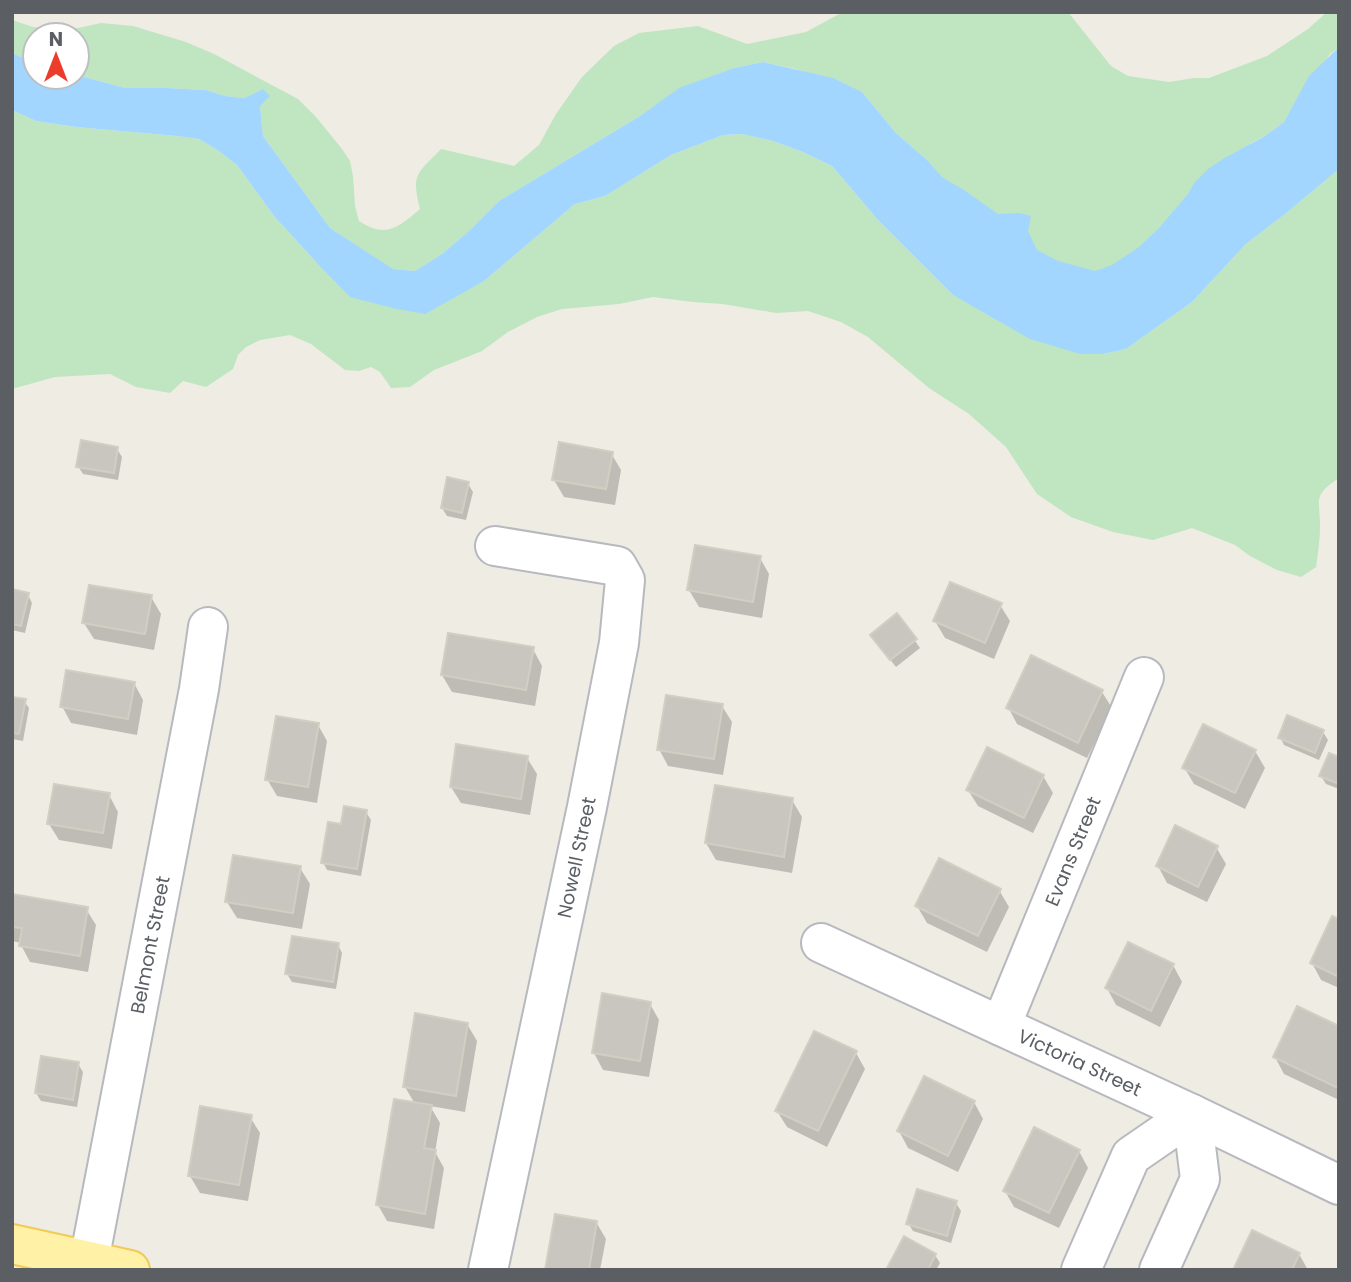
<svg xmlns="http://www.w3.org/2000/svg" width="1351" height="1282" font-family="Poppins,sans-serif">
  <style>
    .green { fill: #bfe6c0 }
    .water { fill: #a2d6ff }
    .shadow { fill: #0003 }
    .building { fill: #c9c6c0; stroke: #d3cec1; stroke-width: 2 }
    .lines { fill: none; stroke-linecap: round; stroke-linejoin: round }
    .minor-casing { stroke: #b6b9be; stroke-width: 42 }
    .primary-casing { stroke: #f3c957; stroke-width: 42 }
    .minor { stroke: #fff; stroke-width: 38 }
    .primary { stroke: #fff2a7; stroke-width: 38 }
    .labels { text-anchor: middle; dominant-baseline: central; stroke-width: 6; stroke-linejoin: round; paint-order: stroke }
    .street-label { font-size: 19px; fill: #5b5f64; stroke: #fff }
  </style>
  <rect width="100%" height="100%" fill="#eeece3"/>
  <!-- green -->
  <g class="green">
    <path d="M843,12H1068L1111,66L1128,76L1169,82L1194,78H1209L1267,56L1308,29L1327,12H1339V47L1330,54L1296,101L1284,122L1265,136L1251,143L1204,215L1046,304L927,160L896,133L862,92L796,69L763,62L734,68L679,89L640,116L499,201L469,231L442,254L415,271L392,269L330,228L263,136L260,106L245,98L225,96L206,90L167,88H125L77,75V35H35V63L12,53V20L33,27L69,30L101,23L133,26L186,42L214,54L298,99L316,117L342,149L350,161L353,176L355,206L359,221C386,239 399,227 420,209C411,174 417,174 441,149L514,166L539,145L556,114L582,77L614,46L639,33L698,26L747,44L806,32Z"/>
    <path d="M12,110L36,121L76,127L177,136L199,139L216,149L237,165L274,216L315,261L484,281L575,204L605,196L671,155L723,135L742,134L773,141L803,152L832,166L878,220L953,295L1103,354L1126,349L1192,302L1246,244L1285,214L1339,169V478C1312,496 1320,499 1320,526C1320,540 1318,553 1316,567L1301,577L1277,570L1250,556L1235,545L1192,528L1153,540L1113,532L1071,517L1037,494L1006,447L969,414L929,388L868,337L841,322L808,311L776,313L723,304L693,302L653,297L619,304L562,309L537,317L508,332L482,351L434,370L410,387L391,388L380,372L371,367L359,371L345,370L311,344L290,335L260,340L246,347L238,355L233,369L206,387L183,381L170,393L136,387L110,374L55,377L12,389Z"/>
  </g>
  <!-- water -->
  <polygon class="water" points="1339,47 1339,169 1285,214 1246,244 1192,302 1126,349 1103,354 1080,354 1030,339 953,295 878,220 832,166 803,152 773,141 742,134 723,135 671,155 605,196 575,204 484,281 425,314 397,309 350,297 315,261 274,216 237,165 216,149 199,139 177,136 76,127 36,121 12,110 12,53 35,63 35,77 77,77 77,75 125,88 167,88 206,90 225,96 245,98 263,89 270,96 260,106 263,136 330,228 393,269 415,271 442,254 469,231 499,201 640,116 679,88 734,68 763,62 833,78 862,92 896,133 927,160 943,178 961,188 998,214 1020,213 1031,216 1028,231 1037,250 1058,261 1095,271 1112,265 1139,247 1159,228 1188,194 1194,183 1208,169 1223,159 1265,136 1284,122 1309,76"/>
  <!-- shadow -->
  <g class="shadow">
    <polygon points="117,449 122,457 118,480 83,474 78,466"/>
    <polygon points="611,453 621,470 615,505 564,497 554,480"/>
    <polygon points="468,484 473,492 466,520 447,516 442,508"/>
    <polygon points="760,558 769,574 762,618 699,607 689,590"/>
    <polygon points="12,591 28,595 32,603 25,633 12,630"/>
    <polygon points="151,597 161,614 154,650 94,639 84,623"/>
    <polygon points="1000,605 1010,621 994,659 945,638 935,621"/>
    <polygon points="897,616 920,648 896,667 872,636"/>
    <polygon points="533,649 542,666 535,706 452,692 442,675"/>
    <polygon points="134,683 143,700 137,735 71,723 62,706"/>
    <polygon points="1102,692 1112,708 1087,758 1017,724 1008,707"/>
    <polygon points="12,698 24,701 29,708 23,741 12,739"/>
    <polygon points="722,706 732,722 723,775 668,766 659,749"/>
    <polygon points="318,725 327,741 317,803 277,796 267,779"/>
    <polygon points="1323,732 1328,740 1319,760 1284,745 1280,737"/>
    <polygon points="1255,751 1265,768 1245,809 1194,784 1184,767"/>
    <polygon points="527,758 537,774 530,815 461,803 451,787"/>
    <polygon points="1339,759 1339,789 1326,784 1321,776"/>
    <polygon points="1043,776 1053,793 1033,833 978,806 968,790"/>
    <polygon points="109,795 118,812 112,849 59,840 49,824"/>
    <polygon points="792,800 802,817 792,873 716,860 706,843"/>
    <polygon points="366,812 371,820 361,876 327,870 323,862"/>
    <polygon points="1216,847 1226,864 1207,902 1167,883 1158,866"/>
    <polygon points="300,868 310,884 302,929 237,918 227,902"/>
    <polygon points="999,890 1009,907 987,952 927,923 917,906"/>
    <polygon points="12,895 86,909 96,925 88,972 30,962 21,945 21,943 12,941"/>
    <polygon points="1339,921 1339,988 1321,980 1312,963"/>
    <polygon points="338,945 342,953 336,989 292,982 287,974"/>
    <polygon points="1173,965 1182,982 1160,1027 1116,1005 1107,988"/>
    <polygon points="650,1004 659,1020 649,1077 603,1070 594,1053"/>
    <polygon points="467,1024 477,1041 465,1112 430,1106 440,1123 435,1152 444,1168 434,1229 387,1221 378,1205 415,1104 405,1087"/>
    <polygon points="1339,1028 1339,1100 1284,1074 1275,1057"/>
    <polygon points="856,1053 865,1069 827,1147 787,1127 777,1111"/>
    <polygon points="78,1064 83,1072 77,1107 41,1101 36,1093"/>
    <polygon points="974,1102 983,1119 958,1172 908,1148 899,1131"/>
    <polygon points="250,1117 260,1133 248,1201 200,1193 190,1176"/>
    <polygon points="1079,1151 1088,1168 1059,1228 1014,1207 1005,1191"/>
    <polygon points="956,1203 961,1211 951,1243 913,1231 908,1223"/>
    <polygon points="596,1222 606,1239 600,1270 547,1270"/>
    <polygon points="1299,1254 1308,1270 1235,1270"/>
    <polygon points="935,1255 940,1263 936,1270 888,1270"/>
  </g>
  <!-- building -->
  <g class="building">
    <polygon points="81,440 118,447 114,473 76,467"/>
    <polygon points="559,442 613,452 606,489 552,480"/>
    <polygon points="447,477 469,482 462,513 441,508"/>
    <polygon points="695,545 761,556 753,602 687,590"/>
    <polygon points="950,582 1002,603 985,643 933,621"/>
    <polygon points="89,585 152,595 145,634 82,623"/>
    <polygon points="12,589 29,593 21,626 12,624"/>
    <polygon points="897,613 917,639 890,660 870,635"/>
    <polygon points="448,633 534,647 526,690 441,675"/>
    <polygon points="1031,655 1103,690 1078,743 1006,708"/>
    <polygon points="66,670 135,682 128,719 60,707"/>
    <polygon points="666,695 723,704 714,759 657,750"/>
    <polygon points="12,697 26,699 19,734 12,733"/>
    <polygon points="1287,715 1324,730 1315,753 1278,738"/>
    <polygon points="276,716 319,723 308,787 265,780"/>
    <polygon points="1203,724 1256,750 1235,793 1182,768"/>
    <polygon points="456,744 528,756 521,799 450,787"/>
    <polygon points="987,747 1044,775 1024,818 966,790"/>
    <polygon points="1329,753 1339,757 1339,784 1319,776"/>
    <polygon points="54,784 110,793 103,833 47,824"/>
    <polygon points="715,785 793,798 784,857 705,843"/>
    <polygon points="344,806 367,810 357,869 321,863 328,822 341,824"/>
    <polygon points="1175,825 1218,846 1198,887 1156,866"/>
    <polygon points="233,855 301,866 293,913 225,902"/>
    <polygon points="939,858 1001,889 978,936 915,906"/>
    <polygon points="12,894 88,907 80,956 19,946 22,928 12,927"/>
    <polygon points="1332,916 1339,919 1339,977 1310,963"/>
    <polygon points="292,936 339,943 333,982 285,974"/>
    <polygon points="1128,942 1174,964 1151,1011 1105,988"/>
    <polygon points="602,993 651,1002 640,1061 592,1053"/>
    <polygon points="1297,1006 1339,1026 1338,1088 1273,1057"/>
    <polygon points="415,1013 468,1023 456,1096 403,1087"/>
    <polygon points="814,1031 857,1051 818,1131 775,1111"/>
    <polygon points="41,1056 79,1062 73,1100 35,1093"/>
    <polygon points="924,1076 975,1101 948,1156 897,1131"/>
    <polygon points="394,1099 432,1105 424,1148 436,1150 425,1214 376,1205"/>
    <polygon points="200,1106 252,1115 239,1185 188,1176"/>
    <polygon points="1034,1127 1080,1150 1049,1213 1003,1191"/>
    <polygon points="917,1189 957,1201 947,1236 906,1224"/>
    <polygon points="555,1214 597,1221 589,1270 545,1270"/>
    <polygon points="1252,1230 1300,1253 1292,1270 1233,1270"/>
    <polygon points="904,1236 936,1254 928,1270 886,1270"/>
  </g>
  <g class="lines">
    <!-- minor casing -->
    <g class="minor-casing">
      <g id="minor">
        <path id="s1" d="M821,943L1192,1114L1339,1185"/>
        <path id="s2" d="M1001,1026L1144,677"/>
        <path id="s3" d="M89,1261L199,689L208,627"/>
        <path id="s4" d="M488,1270L587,807L619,643L625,580L617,566L495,546"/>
        <polyline points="1081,1270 1131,1156 1192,1114 1200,1179 1159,1270"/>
      </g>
    </g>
    <!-- primary casing -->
    <g class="primary-casing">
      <polyline id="primary" points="12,1244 130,1270"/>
    </g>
    <!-- minor -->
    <use href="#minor" class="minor"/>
    <!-- primary -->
    <use href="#primary" class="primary"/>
  </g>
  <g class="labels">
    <!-- street labels -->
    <g class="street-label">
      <text stroke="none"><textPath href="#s2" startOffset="189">Evans Street</textPath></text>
      <text stroke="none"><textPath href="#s4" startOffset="422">Nowell Street</textPath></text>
      <text stroke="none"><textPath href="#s3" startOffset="322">Belmont Street</textPath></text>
      <text stroke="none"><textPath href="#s1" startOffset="285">Victoria Street</textPath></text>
    </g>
  </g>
  <!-- border -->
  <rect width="1351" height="1282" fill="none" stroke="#5b5f64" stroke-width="28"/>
  <!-- north arrow -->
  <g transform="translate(56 56)"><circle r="33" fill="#ffffff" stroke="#bdbfc1" stroke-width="2"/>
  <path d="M0-5L12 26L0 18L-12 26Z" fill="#ec3d2c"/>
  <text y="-10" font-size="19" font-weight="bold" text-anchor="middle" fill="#5b5f64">N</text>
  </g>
</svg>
